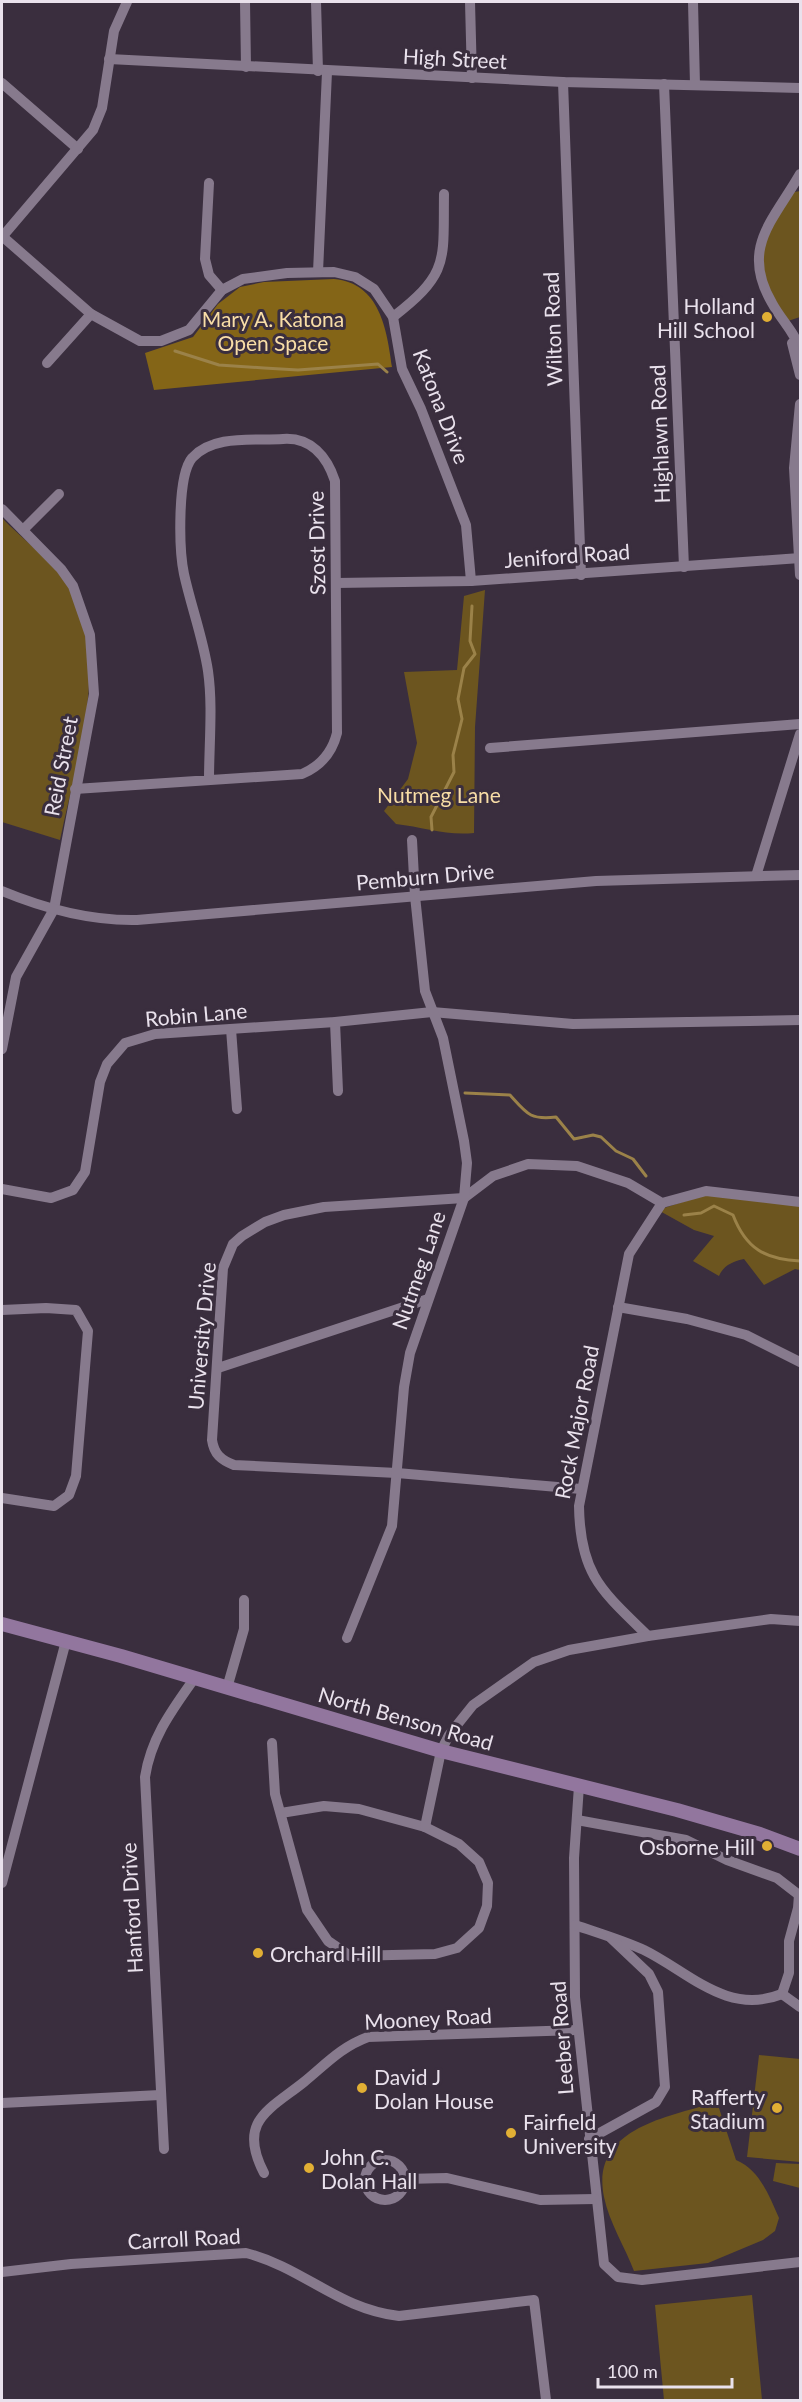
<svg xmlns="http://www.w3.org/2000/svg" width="802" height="2402" font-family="Lato,sans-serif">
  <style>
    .green { fill: #6c551f }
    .forest { fill: #846517 }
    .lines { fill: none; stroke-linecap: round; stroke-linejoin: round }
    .stream { stroke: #9b8249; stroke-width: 3 }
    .minor { stroke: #877a8d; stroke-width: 10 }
    .secondary { stroke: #92769e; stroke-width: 14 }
    .poi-dot { fill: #e1af34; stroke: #3a2e3e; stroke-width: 2 }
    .labels { text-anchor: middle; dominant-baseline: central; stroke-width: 6; stroke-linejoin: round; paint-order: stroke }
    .street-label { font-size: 21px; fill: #e9e1ec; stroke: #3a2e3e }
    .poi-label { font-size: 21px; fill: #e9e1ec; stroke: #3a2e3e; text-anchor: start }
    .park-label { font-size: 21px; fill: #f8dda6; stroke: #3a2e3e }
  </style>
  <rect width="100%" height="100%" fill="#3a2e3e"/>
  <!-- green -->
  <g class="green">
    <polygon points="800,191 800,317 785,322 768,297 759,244 789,193"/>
    <path d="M2,518C19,536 55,564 67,583C113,659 76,760 60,840L2,822Z"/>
    <path d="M485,590L475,727L474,833C447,836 423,827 396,824L384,811L408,779L417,743L404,672L457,670L464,596Z"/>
    <path d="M704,1195L800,1205V1270L795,1269L764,1285L744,1259C733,1261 723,1266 719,1276L693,1261L714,1236L694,1230L658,1210Z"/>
    <polygon points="759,2055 800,2059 800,2162 747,2157"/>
    <path d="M717,2102L736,2160C760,2170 769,2196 779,2218L775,2231L763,2240L708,2263L634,2271C625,2247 609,2222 604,2197C590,2128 668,2117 717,2102Z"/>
    <polygon points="776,2163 800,2164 800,2188 773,2181"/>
    <polygon points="752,2295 762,2400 664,2400 655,2305"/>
  </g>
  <!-- forest -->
  <path class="forest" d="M334,279C380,283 387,330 392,367L154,390L145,353L193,337L218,304L240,287L264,282Z"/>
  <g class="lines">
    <!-- stream -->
    <g class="stream">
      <polyline points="175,351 219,365 264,368 298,370 378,364 387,372"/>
      <polyline points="432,830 431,817 454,772 453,755 462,719 458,699 464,668 475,654 470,641 472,606"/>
      <path d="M465,1093L510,1095C527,1114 530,1120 556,1117L574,1139L593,1135L601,1137L616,1151L633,1159L646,1176"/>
      <path d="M684,1215L701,1213L714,1206L733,1215C746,1249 765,1259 800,1261"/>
    </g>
    <!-- minor -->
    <g class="minor">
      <polyline points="245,2 246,67"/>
      <polyline points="316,2 318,71"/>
      <polyline points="470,2 472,78"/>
      <polyline points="693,2 695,85"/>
      <polyline points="109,59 563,82 800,88"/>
      <polyline points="563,82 581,575"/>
      <polyline points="2,83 78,149"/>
      <polyline points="664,84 684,567"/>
      <path d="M800,174C773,221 740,248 772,303C781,320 795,332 800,350"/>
      <polyline points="209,183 205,259 209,275 222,290"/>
      <polyline points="2,236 91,314 140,341 161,341 189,330 222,290 243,279 287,273 334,272 355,277 374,289 393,317 402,369 421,409 466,525 471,581"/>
      <polyline points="2,237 93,130 102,108 114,31 127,2"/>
      <polyline points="318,272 327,72"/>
      <path d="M393,317C450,273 443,261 444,194"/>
      <polyline points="792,343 800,375"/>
      <polyline points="47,363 91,314"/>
      <polyline points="800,404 794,468 800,575"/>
      <polyline points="2,509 61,569 73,586 90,635 94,694 54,909 16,977 2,1049"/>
      <polyline points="23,530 59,494"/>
      <polyline points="336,583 471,581 800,558"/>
      <polyline points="490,748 800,724"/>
      <path d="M75,789L302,774C321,766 332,753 337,733L335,481C327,457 311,437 283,439C255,441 213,434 192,458C177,476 179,550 184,574C191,606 203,638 208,671C213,706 209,744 209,780"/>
      <polyline points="756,876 800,734"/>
      <path d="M2,891C43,908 91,921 137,920L596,881L800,875"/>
      <polyline points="335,1022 338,1091"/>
      <polyline points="231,1029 237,1109"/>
      <polyline points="2,1189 51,1198 73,1190 85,1172 100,1082 107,1064 125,1043 155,1034 335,1022 432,1012 573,1024 800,1020"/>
      <polyline points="618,1307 687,1319 746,1335 800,1362"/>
      <polyline points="2,1310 46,1308 76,1310 88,1331 76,1476 69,1495 54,1506 2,1498"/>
      <polyline points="218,1368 428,1299"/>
      <path d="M581,1489L397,1473L234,1465C221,1460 214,1454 212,1440L223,1268L233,1244L242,1236L265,1222L284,1215L324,1207L464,1198L493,1176L528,1164L577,1166L628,1183L662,1203L706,1191L800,1202"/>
      <path d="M648,1636C602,1591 580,1575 579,1506L629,1254L662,1203"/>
      <polyline points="347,1638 392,1526 404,1387 410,1353 464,1198 467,1163 464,1141 443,1038 425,991 415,896 412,840"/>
      <polyline points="227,1688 244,1629 244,1600"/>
      <polyline points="272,1743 275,1794 307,1910 328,1941 350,1956 435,1954 457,1948 479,1928 487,1906 488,1883 479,1862 459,1844 425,1827 359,1809 324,1806 281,1813"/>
      <polyline points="579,1786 574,1858 575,1997 604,2264 618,2277 642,2280 800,2262"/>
      <polyline points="577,1820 686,1840 727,1860 777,1878 799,1895"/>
      <polyline points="425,1827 441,1751 449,1735 473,1705 534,1662 569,1650 648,1636 771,1619 800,1621"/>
      <polyline points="2,1883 66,1641"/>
      <path d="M575,1925C598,1933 622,1940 644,1950C689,1972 727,2016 782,1994"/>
      <polyline points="782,1994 789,1973 789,1941 798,1908 799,1895"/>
      <polyline points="782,1994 800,2007"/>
      <polyline points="2,2103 160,2095"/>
      <polyline points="589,2139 656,2102 665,2087 658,1992 649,1974 611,1938"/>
      <path d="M164,2149L145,1777C151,1738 172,1710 194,1679"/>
      <circle cx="385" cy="2180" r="20"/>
      <path d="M264,2173C237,2121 269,2110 304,2082C326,2064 341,2047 368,2037L577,2030"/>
      <polyline points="405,2179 447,2178 540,2200 595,2199"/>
      <path d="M2,2272L71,2264L246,2253C304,2268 338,2309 399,2316L534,2300L546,2400"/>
    </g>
    <!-- secondary -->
    <polyline class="secondary" points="2,1624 121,1656 441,1751 677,1810 760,1834 800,1849"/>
  </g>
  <!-- markers -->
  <g class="poi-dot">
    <circle cx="767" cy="317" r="6"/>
    <circle cx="767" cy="1846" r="6"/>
    <circle cx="258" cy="1953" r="6"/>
    <circle cx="362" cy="2088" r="6"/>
    <circle cx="777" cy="2108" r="6"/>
    <circle cx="511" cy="2133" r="6"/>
    <circle cx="309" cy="2168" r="6"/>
  </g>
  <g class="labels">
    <!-- street labels -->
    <g class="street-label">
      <text transform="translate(455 58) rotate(3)">High Street</text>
      <text transform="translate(552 329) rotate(-92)">Wilton Road</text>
      <text transform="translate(442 406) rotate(69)">Katona Drive</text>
      <text transform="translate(659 434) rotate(-92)">Highlawn Road</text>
      <text transform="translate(316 543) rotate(-91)">Szost Drive</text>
      <text transform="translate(567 555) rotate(-4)">Jeniford Road</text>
      <text transform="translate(60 766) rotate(-79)">Reid Street</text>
      <text transform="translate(425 876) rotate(-5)">Pemburn Drive</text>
      <text transform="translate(196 1014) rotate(-5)">Robin Lane</text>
      <text transform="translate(418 1270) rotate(-71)">Nutmeg Lane</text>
      <text transform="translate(201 1336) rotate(-85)">University Drive</text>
      <text transform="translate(576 1422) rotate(-79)">Rock Major Road</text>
      <text transform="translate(406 1718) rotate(16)">North Benson Road</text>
      <text transform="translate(131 1908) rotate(-93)">Hanford Drive</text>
      <text transform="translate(428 2018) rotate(-3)">Mooney Road</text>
      <text transform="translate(561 2038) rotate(-94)">Leeber Road</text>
      <text transform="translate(184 2238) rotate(-3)">Carroll Road</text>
    </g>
    <!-- poi labels -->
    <g class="poi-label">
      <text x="755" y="305" text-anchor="end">Holland<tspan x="755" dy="24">Hill School</tspan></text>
      <text x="755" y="1846" text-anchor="end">Osborne Hill</text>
      <text x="270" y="1953">Orchard Hill</text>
      <text x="374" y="2076">David J<tspan x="374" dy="24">Dolan House</tspan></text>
      <text x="765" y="2096" text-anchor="end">Rafferty<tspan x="765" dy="24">Stadium</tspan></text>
      <text x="523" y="2121">Fairfield<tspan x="523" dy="24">University</tspan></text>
      <text x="321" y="2156">John C.<tspan x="321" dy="24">Dolan Hall</tspan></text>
    </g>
    <!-- park labels -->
    <g class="park-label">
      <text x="273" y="318">Mary A. Katona<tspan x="273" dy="24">Open Space</tspan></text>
      <text x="439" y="794">Nutmeg Lane</text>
    </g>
  </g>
  <!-- border -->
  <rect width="802" height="2402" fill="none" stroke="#e9e1ec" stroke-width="6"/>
  <!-- scale -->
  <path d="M598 2378v9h134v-9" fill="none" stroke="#e9e1ec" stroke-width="3"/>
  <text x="607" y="2378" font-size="18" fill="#e9e1ec" stroke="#3a2e3e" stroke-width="4.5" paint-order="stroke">100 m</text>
</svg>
